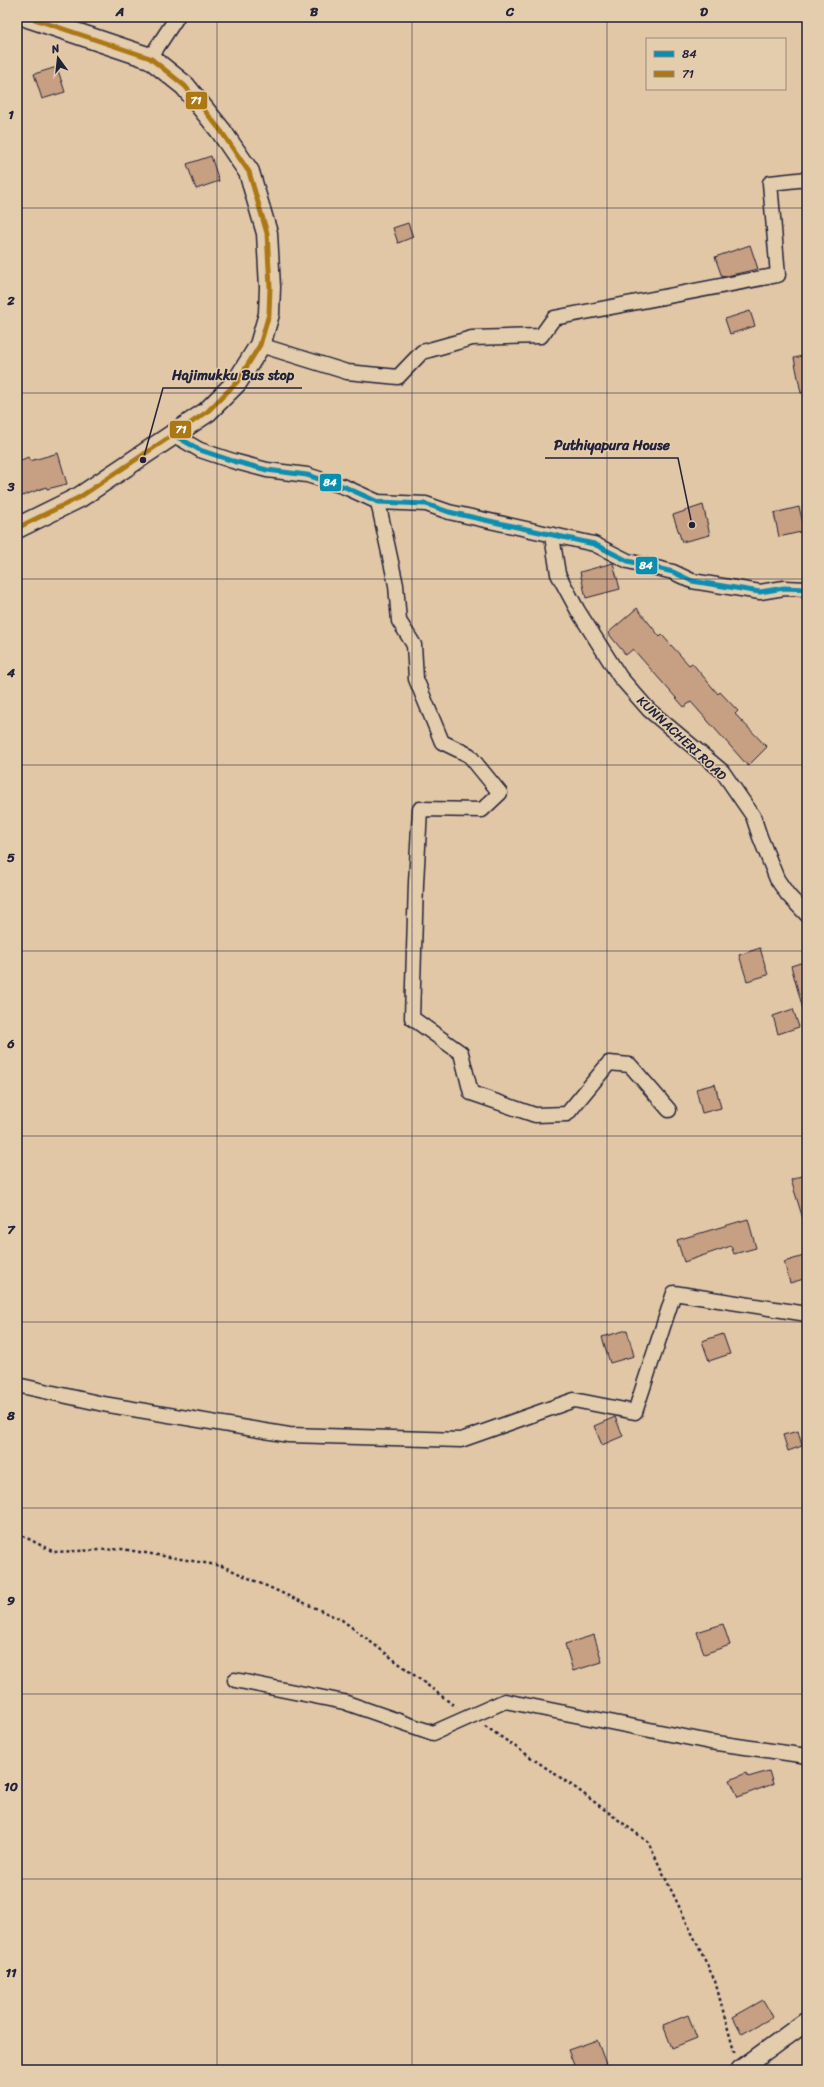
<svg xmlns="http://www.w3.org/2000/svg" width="824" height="2087" font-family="Sriracha,sans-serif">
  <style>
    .building { fill: #c79f82; stroke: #22223b }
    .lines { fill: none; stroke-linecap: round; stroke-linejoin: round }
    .minor-casing { stroke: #22223b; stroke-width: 17 }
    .tertiary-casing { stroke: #22223b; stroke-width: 21 }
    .secondary-casing { stroke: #22223b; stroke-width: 23 }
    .path { stroke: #22223b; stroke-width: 2.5; stroke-dasharray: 3 3; stroke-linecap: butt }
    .minor { stroke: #e4cdad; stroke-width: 14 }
    .tertiary { stroke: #e4cdad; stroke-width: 18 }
    .secondary { stroke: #e4cdad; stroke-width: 20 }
    .bus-1-casing { stroke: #e4cdad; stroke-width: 8 }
    .bus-2-casing { stroke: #e4cdad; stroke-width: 8 }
    .bus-1 { stroke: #078eb1; stroke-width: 5 }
    .bus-2 { stroke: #ac7815; stroke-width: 5 }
    .grid { fill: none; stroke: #22223b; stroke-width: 1; stroke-opacity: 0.55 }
    .labels { text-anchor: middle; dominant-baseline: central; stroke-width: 3; stroke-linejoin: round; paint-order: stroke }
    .street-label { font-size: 13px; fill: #22223b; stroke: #e4cdad }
    .leader { fill: none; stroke: #22223b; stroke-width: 1.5 }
    .callout-dot { fill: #22223b; stroke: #e4cdad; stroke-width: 1.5 }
    .callout-label { font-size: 14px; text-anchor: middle; font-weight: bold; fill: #22223b; stroke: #e4cdad; stroke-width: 3; stroke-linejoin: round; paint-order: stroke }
    .line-badge { stroke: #e4cdad; stroke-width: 1.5 }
    .badge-label { font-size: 11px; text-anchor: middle; font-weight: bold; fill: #fff }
    .neatline { fill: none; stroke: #22223b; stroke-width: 1.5 }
    .grid-label { font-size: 13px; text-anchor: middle; font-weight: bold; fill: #22223b }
  </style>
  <rect width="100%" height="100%" fill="#e2c7a6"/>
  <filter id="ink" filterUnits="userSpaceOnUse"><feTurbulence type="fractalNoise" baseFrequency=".025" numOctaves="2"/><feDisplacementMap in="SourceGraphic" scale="8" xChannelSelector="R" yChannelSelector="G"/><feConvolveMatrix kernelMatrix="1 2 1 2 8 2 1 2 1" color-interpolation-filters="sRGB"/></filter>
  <g filter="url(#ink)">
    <!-- building -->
    <g class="building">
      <polygon points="57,67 65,92 42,99 34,74"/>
      <polygon points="211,156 219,181 196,189 187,164"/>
      <polygon points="408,223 413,237 398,243 393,228"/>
      <polygon points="750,245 758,269 722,277 715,257"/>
      <polygon points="750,311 755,326 730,334 725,319"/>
      <polygon points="807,355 807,392 801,393 794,358"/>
      <polygon points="58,453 67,484 47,489 46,487 17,498 17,462 28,457 30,461"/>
      <polygon points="703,505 710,535 682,542 673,515"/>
      <polygon points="799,507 805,531 779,537 774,513"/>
      <polygon points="613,563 620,589 586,598 580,572"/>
      <polygon points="637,608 660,637 662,635 689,665 692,663 718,694 720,692 738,711 735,714 767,747 748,766 691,702 684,707 633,649 626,655 608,633"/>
      <polygon points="760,948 768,975 747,981 739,955"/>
      <polygon points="807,961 807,1008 803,1009 791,966"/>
      <polygon points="793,1009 799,1027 778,1034 773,1016"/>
      <polygon points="715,1084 721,1108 702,1113 696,1089"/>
      <polygon points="807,1174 807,1222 804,1222 791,1180"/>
      <polygon points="748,1219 756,1248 734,1254 731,1246 684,1262 677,1240"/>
      <polygon points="807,1255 807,1278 790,1283 784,1262"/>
      <polygon points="627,1330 634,1356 610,1363 602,1337"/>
      <polygon points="723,1334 730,1354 709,1361 702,1341"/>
      <polygon points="615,1417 623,1436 602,1445 594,1426"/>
      <polygon points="798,1431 802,1446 788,1451 783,1435"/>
      <polygon points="723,1624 730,1645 704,1654 697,1632"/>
      <polygon points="594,1635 602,1662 573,1671 565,1644"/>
      <polygon points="769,1771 773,1784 738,1797 730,1780 746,1773 748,1777"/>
      <polygon points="763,2000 773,2017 742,2034 733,2017"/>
      <polygon points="688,2015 697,2038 672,2048 663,2025"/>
      <polygon points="597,2040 606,2064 589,2070 576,2070 568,2050"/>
    </g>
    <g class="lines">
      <!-- minor casing -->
      <g class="minor-casing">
        <g id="minor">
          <polyline points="150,58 177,17"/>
          <polyline points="260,345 347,372 398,377 422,352 472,338 541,336 554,318 778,275 770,183 807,179"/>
          <polyline points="174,435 200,450 233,461 267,470 307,475 345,487 378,502 426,504 449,512 594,544 628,561 673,572 692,581 760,592 784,588 807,589"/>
          <polyline points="378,502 396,585 399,621 414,645 416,679 442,742 469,755 500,793 482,810 420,809 416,883 412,1018 461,1053 471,1093 535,1115 567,1114 609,1063 630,1065 669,1110"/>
          <polyline points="552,536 558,574 578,611 620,677 649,710 722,771 753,816 760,837 777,879 788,895 807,915"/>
          <polyline points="17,1385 103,1404 289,1435 461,1440 574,1400 635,1412 674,1293 807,1314"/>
          <polyline points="235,1680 344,1702 433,1733 505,1701 710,1742 807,1756"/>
        </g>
      </g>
      <!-- tertiary casing -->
      <g class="tertiary-casing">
        <polyline id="tertiary" points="740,2070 807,2021"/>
      </g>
      <!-- secondary casing -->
      <g class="secondary-casing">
        <polyline id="secondary" points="17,528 80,497 207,412 237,382 260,345 269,314 270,287 267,233 249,172 221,131 185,86 150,58 28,17"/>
      </g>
      <!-- path -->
      <g class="path">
        <polyline points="17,1533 54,1552 122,1549 222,1566 342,1620 456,1707"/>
        <polyline points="485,1726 577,1789 648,1842 715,1981 735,2055"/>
      </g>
      <!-- minor -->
      <use href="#minor" class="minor"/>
      <!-- tertiary -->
      <use href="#tertiary" class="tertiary"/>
      <!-- secondary -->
      <use href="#secondary" class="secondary"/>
      <!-- bus-1 casing -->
      <g class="bus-1-casing">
        <polyline id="bus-1" points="174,435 200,450 233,461 267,470 307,475 345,487 378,502 426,504 449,512 594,544 628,561 673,572 692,581 760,592 784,588 807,589"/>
      </g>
      <!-- bus-2 casing -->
      <g class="bus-2-casing">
        <polyline id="bus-2" points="17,528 80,497 207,412 237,382 260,345 269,314 270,287 267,233 249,172 221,131 185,86 150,58 28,17"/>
      </g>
      <!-- bus-1 -->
      <use href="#bus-1" class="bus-1"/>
      <!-- bus-2 -->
      <use href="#bus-2" class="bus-2"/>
    </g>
  </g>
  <!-- grid -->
  <path class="grid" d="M217,17V2070M412,17V2070M607,17V2070M17,208H807M17,393H807M17,579H807M17,765H807M17,951H807M17,1136H807M17,1322H807M17,1508H807M17,1694H807M17,1879H807"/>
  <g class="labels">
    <!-- street labels -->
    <g class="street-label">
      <text transform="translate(682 738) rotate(43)">KUNNACHERI ROAD</text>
    </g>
  </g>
  <!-- callouts -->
  <path class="leader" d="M143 460L163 388H302M692 525L678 458H545"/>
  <g class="callout-dot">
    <circle cx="143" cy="460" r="4"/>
    <circle cx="692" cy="525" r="4"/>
  </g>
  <g class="callout-label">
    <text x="233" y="380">Hajimukku Bus stop</text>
    <text x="612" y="450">Puthiyapura House</text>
  </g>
  <g class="line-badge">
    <rect x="185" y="91" width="23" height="19" rx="4" fill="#ac7815"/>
    <rect x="169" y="420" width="23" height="19" rx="4" fill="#ac7815"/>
    <rect x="319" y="473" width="23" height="19" rx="4" fill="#078eb1"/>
    <rect x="635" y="556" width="23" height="19" rx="4" fill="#078eb1"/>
  </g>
  <g class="badge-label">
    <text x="196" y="104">71</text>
    <text x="181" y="433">71</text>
    <text x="330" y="486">84</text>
    <text x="646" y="569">84</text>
  </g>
  <!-- margin -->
  <rect width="824" height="2087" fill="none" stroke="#e4cdad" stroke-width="44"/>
  <!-- legend -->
  <rect x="646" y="38" width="140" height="52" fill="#e4cdad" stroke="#96897f"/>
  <rect x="654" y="51" width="20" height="6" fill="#078eb1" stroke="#96897f"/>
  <text x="682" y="58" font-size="12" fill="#22223b">84</text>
  <rect x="654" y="71" width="20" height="6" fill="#ac7815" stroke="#96897f"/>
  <text x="682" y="78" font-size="12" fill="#22223b">71</text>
  <!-- north arrow -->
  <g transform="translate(58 58) rotate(345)" stroke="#e4cdad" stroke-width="3" paint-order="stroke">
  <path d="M0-3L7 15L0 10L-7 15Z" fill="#22223b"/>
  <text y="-6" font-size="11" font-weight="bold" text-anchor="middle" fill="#22223b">N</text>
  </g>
  <rect x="22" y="22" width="780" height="2043" class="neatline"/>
  <g class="grid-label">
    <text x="120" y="16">A</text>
    <text x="314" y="16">B</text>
    <text x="510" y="16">C</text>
    <text x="704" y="16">D</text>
    <text x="11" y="119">1</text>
    <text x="11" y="305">2</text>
    <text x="11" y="491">3</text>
    <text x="11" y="677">4</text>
    <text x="11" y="862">5</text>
    <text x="11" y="1048">6</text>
    <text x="11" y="1234">7</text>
    <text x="11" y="1420">8</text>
    <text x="11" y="1605">9</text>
    <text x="11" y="1791">10</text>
    <text x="11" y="1977">11</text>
  </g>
</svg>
